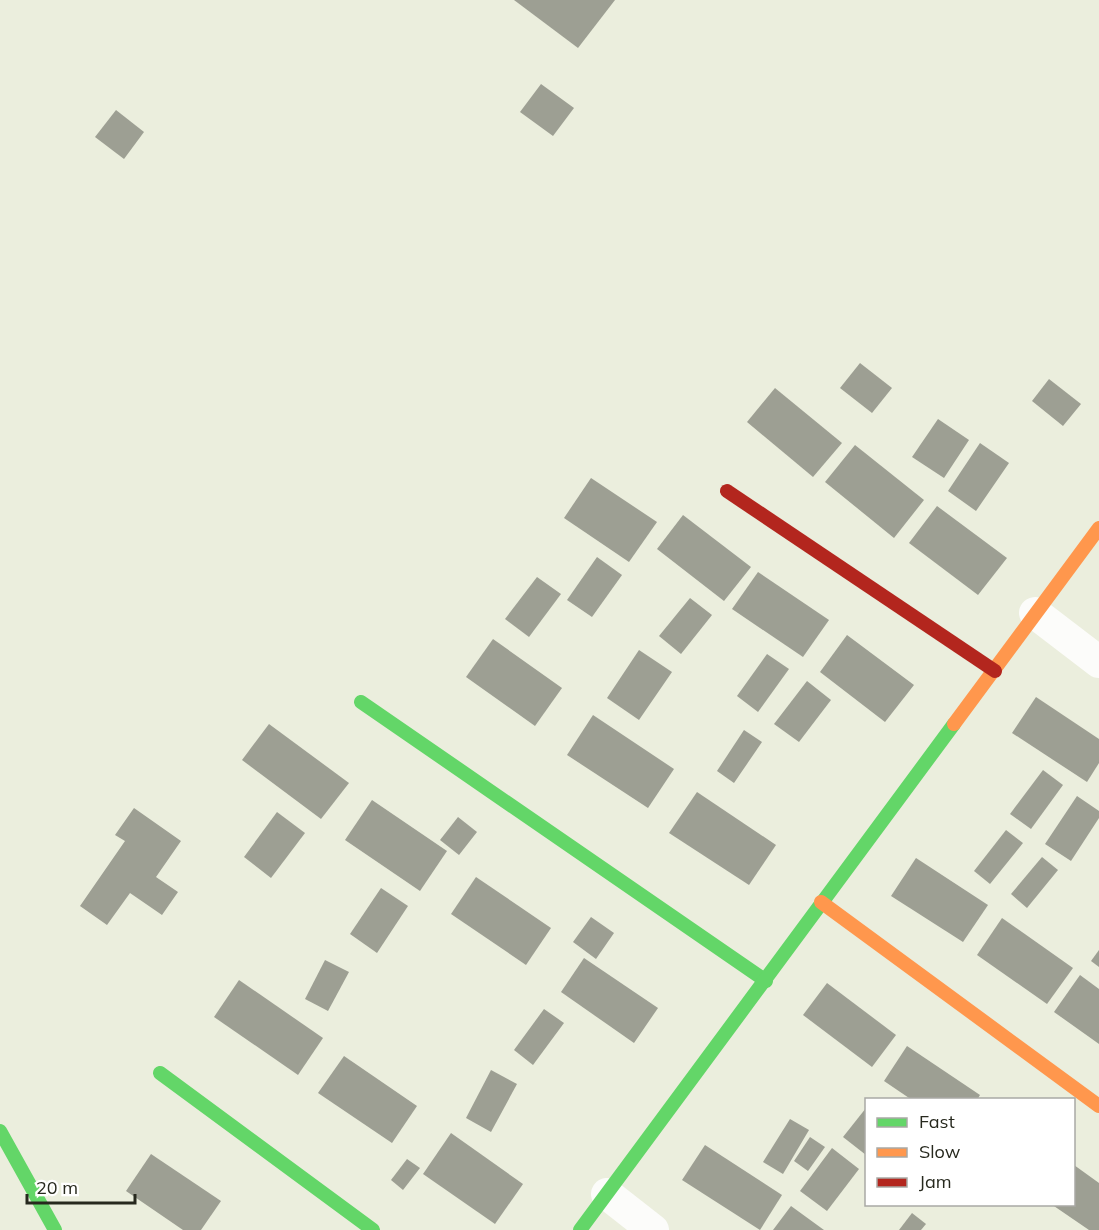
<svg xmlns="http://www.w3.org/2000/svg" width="1099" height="1230" font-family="Mulish,sans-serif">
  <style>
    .building { fill: #9d9f93 }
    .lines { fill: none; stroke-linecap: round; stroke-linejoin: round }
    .street { stroke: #fcfcfa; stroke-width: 32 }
    .fast { stroke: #63d668; stroke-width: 14 }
    .slow { stroke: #ff974d; stroke-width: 14 }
    .jam { stroke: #b3261e; stroke-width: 14 }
  </style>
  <rect width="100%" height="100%" fill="#ebeedd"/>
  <!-- building -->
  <g class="building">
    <polygon points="514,0 615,0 578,48"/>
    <polygon points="541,84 574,108 553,136 520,112"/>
    <polygon points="116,110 144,132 124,159 95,137"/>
    <polygon points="860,363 892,388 872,413 840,388"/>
    <polygon points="1049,379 1081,404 1063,426 1032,401"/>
    <polygon points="775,388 842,443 813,477 747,422"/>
    <polygon points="938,419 969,440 944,478 912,457"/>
    <polygon points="980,443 1009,463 976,511 948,491"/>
    <polygon points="855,445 924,500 894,538 825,482"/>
    <polygon points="591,478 657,522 629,562 564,518"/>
    <polygon points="937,506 1007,558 978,595 909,543"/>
    <polygon points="683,515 751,567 724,601 657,549"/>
    <polygon points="597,557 622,575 592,617 567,600"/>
    <polygon points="758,572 829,620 803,657 732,609"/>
    <polygon points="537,577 561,594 529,637 505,619"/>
    <polygon points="690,598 712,615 681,654 659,636"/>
    <polygon points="847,635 914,685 885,722 820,672"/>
    <polygon points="493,639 562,688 535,726 466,677"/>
    <polygon points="639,650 672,672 639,720 607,698"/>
    <polygon points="767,654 789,669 758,712 737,696"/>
    <polygon points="807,681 831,700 799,742 774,724"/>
    <polygon points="1036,697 1099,739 1099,763 1087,782 1012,733"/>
    <polygon points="593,715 674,769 648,808 567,755"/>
    <polygon points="269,724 349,783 321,819 242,760"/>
    <polygon points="744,730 762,742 734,783 717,771"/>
    <polygon points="1043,770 1063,785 1031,829 1010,814"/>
    <polygon points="697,792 776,845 749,885 669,833"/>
    <polygon points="1077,796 1099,811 1099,818 1071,861 1045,844"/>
    <polygon points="372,800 447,851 420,891 345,840"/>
    <polygon points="134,808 181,841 156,877 178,892 162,915 130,893 107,925 80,906 125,841 115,835"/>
    <polygon points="277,812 305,833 271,878 244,857"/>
    <polygon points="458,817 477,832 459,855 440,840"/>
    <polygon points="1006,830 1023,843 990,884 974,871"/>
    <polygon points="1042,857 1058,870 1027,908 1011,894"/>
    <polygon points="916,858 988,905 963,942 891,896"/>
    <polygon points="476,877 551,928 526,965 451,914"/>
    <polygon points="381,888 408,906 377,953 350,934"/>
    <polygon points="591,917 614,933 596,959 573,942"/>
    <polygon points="1002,918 1073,968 1047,1004 977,955"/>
    <polygon points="1099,950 1099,967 1091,961"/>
    <polygon points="584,958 658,1008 634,1043 561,992"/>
    <polygon points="325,960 349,972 328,1011 305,999"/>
    <polygon points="1080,975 1099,989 1099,1044 1054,1012"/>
    <polygon points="239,980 323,1038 298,1075 214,1017"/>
    <polygon points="827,983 896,1035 872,1067 803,1015"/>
    <polygon points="544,1009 564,1023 533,1065 514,1050"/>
    <polygon points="907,1046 980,1095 977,1100 912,1100 884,1081"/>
    <polygon points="344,1056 417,1106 392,1143 318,1093"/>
    <polygon points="491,1070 517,1084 491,1132 466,1118"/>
    <polygon points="866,1108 866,1155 843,1137"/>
    <polygon points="790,1119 809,1130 783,1174 763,1162"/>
    <polygon points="451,1133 523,1184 495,1224 423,1174"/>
    <polygon points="810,1137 825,1147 808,1171 794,1161"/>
    <polygon points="705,1145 782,1195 760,1230 682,1180"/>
    <polygon points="832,1148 859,1169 827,1211 800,1191"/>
    <polygon points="151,1154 221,1201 201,1230 183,1230 126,1191"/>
    <polygon points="407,1159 420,1168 403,1190 391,1180"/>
    <polygon points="1074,1165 1099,1183 1099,1230 1089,1230 1051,1204 1074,1204"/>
    <polygon points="791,1206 824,1230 773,1230"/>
    <polygon points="912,1213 926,1224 921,1230 899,1230"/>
  </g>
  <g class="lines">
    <!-- street -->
    <g class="street">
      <polyline points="1035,613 1099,662"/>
      <polyline points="607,1194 653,1230"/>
    </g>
    <!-- fast -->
    <g class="fast">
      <polyline points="361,702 766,981"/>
      <polyline points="160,1073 373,1230"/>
      <polyline points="0,1131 55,1230"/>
      <polyline points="580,1230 954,724"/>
    </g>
    <!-- slow -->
    <g class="slow">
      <polyline points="954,724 1099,528"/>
      <polyline points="821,902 1099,1106"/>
    </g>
    <!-- jam -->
    <polyline class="jam" points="727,491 995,671"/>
  </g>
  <!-- legend -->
  <rect x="865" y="1098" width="210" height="108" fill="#ffffff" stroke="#a9a9a5" stroke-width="1.5"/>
  <rect x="877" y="1118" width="30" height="9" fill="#63d668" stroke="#a9a9a5" stroke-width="1.5"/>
  <text x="919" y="1128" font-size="18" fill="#27291e">Fast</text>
  <rect x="877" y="1148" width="30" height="9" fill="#ff974d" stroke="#a9a9a5" stroke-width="1.5"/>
  <text x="919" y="1158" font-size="18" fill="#27291e">Slow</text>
  <rect x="877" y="1178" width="30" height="9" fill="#b3261e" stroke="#a9a9a5" stroke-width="1.5"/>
  <text x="919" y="1188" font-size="18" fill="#27291e">Jam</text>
  <!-- scale -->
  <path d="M27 1194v9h108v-9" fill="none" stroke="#27291e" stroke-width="3"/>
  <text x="36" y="1194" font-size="18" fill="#27291e" stroke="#ffffff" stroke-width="4.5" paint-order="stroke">20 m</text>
</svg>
